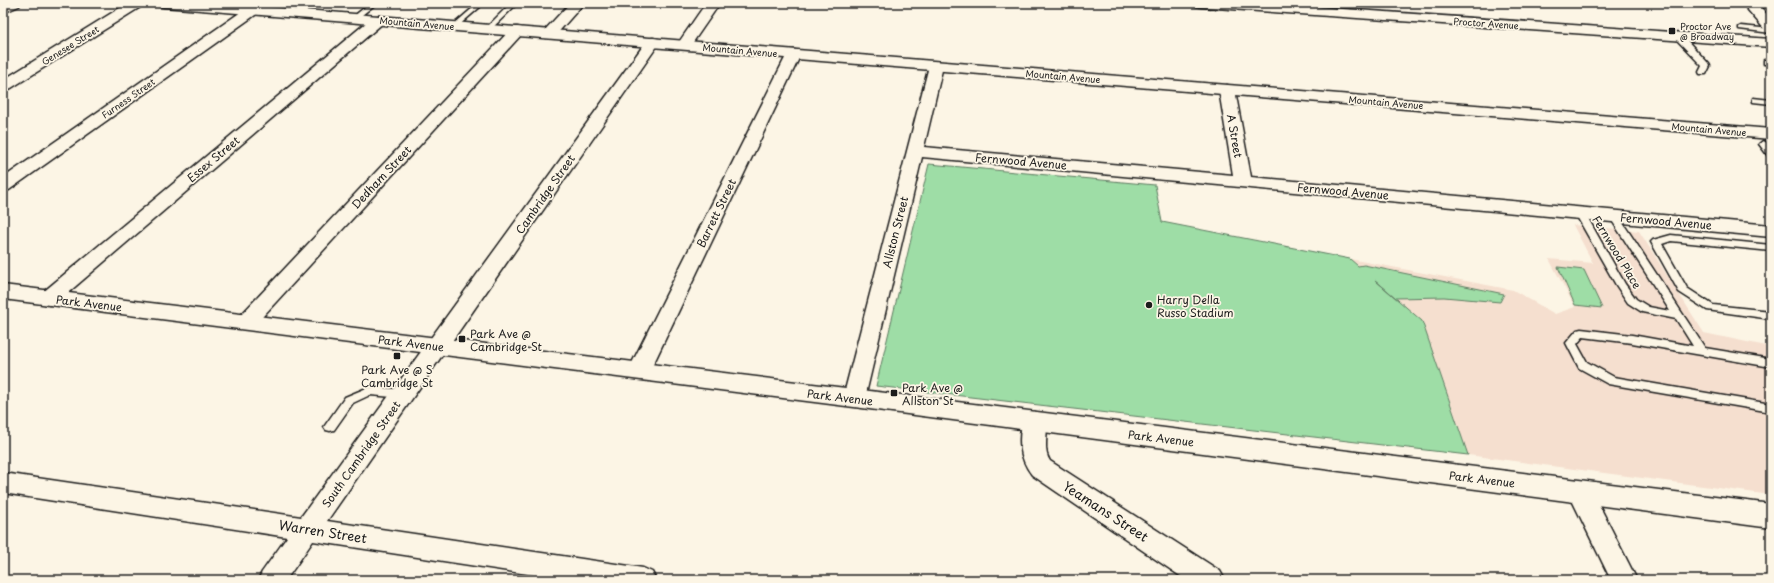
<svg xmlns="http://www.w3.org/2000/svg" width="1774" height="583" font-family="'Playpen Sans',sans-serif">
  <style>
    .built { fill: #f5dfcf }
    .green { fill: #9edda6; stroke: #5d7c61 }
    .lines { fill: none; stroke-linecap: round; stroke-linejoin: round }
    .service-casing { stroke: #1c1c1c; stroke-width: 3 }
    .minor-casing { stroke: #1c1c1c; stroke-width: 3 }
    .tertiary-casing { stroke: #1c1c1c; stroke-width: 3 }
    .secondary-casing { stroke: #1c1c1c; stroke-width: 3 }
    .primary-casing { stroke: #1c1c1c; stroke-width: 3 }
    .service { fill: #fcf5e5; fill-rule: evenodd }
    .minor { fill: #fcf5e5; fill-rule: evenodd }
    .tertiary { fill: #fcf5e5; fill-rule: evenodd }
    .secondary { fill: #fcf5e5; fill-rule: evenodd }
    .primary { fill: #fcf5e5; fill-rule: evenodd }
    .poi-dot { fill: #1c1c1c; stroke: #fcf5e5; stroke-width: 1.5 }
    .labels { text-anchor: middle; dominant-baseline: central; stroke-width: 3.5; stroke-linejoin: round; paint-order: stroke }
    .far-street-label { font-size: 9px; fill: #1c1c1c; stroke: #fcf5e5 }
    .far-poi-label { font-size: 9px; fill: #1c1c1c; stroke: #fcf5e5; text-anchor: start }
    .street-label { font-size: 11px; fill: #1c1c1c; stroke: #fcf5e5 }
    .poi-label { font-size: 11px; fill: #1c1c1c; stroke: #fcf5e5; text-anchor: start }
    .near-street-label { font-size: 13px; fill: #1c1c1c; stroke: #fcf5e5 }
  </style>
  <rect width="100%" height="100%" fill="#fcf5e5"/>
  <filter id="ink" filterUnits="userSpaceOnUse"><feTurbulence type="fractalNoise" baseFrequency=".025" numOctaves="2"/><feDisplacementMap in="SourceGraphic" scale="8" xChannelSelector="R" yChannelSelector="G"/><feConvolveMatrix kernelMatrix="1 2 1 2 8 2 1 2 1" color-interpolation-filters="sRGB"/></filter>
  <g filter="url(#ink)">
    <!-- built -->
    <polygon class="built" points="1573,225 1639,231 1704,333 1771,347 1771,495 1468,455 1422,321 1350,259 1513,290 1555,314 1575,307 1549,259 1593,263"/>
    <!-- green -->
    <g class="green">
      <polygon points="929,164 1155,185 1162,222 1350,259 1358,266 1364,265 1504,294 1500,302 1444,297 1396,298 1375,280 1422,321 1468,455 876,386"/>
      <polygon points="1558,267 1584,270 1602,308 1575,305"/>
    </g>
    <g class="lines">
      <!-- service casing -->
      <g class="service-casing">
        <g id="service">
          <polygon points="370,3 377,3 357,19 353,19 353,17"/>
          <polygon points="511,3 518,3 490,30 486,30 486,28"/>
          <polygon points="475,6 480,7 457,27 453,27 453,25"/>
          <polygon points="1741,26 1771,29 1771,33 1739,29 1739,27"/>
          <polygon points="1676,35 1682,35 1709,64 1710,66 1706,74 1700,74 1699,72 1702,66 1676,39"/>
          <rect x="1764" y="60" width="7" height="4"/>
          <polygon points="1753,98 1771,100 1771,104 1753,102"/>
          <path d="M1763,141C1770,143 1771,150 1771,157L1768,156L1759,144Z"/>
          <polygon points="1580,210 1585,213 1625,284 1636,299 1649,307 1670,311 1609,216 1611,214 1617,214 1705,348 1771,359 1771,367 1632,343 1583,337 1577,344 1587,362 1614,377 1771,404 1771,412 1608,384 1579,368 1566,343 1577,330 1581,329 1632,335 1693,346 1676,319 1642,312 1628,303 1616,285 1575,213"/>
          <polygon points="1671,235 1771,245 1771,251 1671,241 1662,244 1687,288 1713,305 1771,311 1771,319 1707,310 1679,292 1651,242 1653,240"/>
          <polygon points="369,387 404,390 408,391 410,394 408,397 404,398 370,395 353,403 334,430 330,431 326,430 324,427 326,424 345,397"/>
        </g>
      </g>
      <!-- minor casing -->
      <g class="minor-casing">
        <g id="minor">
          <polygon points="21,3 19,6 3,13 3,4"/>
          <polygon points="128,3 144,3 142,6 8,90 3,92 3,80"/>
          <polygon points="570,3 584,3 554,37 549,38 544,37 542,34 544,31"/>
          <polygon points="706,3 720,3 689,48 684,49 679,48 677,45"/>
          <polygon points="1194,3 1259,3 1771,39 1771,47 1201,7 1196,6"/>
          <polygon points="253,6 258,7 260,10 258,13 9,190 3,191 3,178 248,7"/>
          <polygon points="378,16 383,17 385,20 383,23 56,303 49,305 42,303 39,298 42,293 373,17"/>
          <polygon points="517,27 522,28 524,31 522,34 253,327 246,329 239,327 236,322 239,317 512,28"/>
          <polygon points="653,38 658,39 660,42 327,521 643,568 652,572 656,580 567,580 313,541 286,580 258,580 262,572 287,537 3,493 3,473 301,517 648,39"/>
          <polygon points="794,50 799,51 801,54 650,371 647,377 639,379 631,377 628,371 787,54 789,51"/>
          <polygon points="936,62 941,63 943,66 924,147 1233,175 1219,90 1222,87 1227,85 1232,87 1235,90 1251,177 1771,225 1771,237 922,157 865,398 862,404 854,406 846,404 843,398 929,66 931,63"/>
          <polygon points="1580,482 1589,485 1637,580 1611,580 1568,492 1571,485"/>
        </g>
      </g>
      <!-- tertiary casing -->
      <g class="tertiary-casing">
        <g id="tertiary">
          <polygon points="157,3 219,3 1771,129 1771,139 164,7 159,6"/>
          <path d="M1035,412L1044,415C1051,429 1041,448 1050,461L1220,571L1225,580H1186L1032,475C1019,459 1016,434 1026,415Z"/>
        </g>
      </g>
      <!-- secondary casing -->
      <g class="secondary-casing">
        <polygon id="secondary" points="3,285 854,389 1771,504 1771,528 854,407 3,299"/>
      </g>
      <!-- primary casing -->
      <g class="primary-casing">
        <polygon id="primary" points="1742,3 1757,3 1771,19 1771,33 1766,31"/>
      </g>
      <!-- service -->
      <use href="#service" class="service"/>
      <!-- minor -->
      <use href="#minor" class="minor"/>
      <!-- tertiary -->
      <use href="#tertiary" class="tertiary"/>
      <!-- secondary -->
      <use href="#secondary" class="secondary"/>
      <!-- primary -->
      <use href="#primary" class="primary"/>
    </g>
  </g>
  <!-- markers -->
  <g class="poi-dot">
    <rect x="1668" y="27" width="8" height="8" rx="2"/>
    <circle cx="1149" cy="305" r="4"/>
    <rect x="458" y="335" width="8" height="8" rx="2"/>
    <rect x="393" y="352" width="8" height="8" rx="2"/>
    <rect x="890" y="389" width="8" height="8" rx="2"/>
  </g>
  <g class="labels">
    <!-- far-street labels -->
    <g class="far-street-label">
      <text transform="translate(417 23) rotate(5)">Mountain Avenue</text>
      <text transform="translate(1486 23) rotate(4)">Proctor Avenue</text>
      <text transform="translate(70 45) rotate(-32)">Genesee Street</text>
      <text transform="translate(740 50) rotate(5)">Mountain Avenue</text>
      <text transform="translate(1063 76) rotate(5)">Mountain Avenue</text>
      <text transform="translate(128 98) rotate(-35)">Furness Street</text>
      <text transform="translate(1386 102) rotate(5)">Mountain Avenue</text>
      <text transform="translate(1709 129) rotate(5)">Mountain Avenue</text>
    </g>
    <!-- far-poi labels -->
    <g class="far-poi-label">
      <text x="1680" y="26">Proctor Ave<tspan x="1680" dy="10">@ Broadway</tspan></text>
    </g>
    <!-- street labels -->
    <g class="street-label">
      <text transform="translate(1235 136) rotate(80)">A Street</text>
      <text transform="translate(213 159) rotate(-40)">Essex Street</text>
      <text transform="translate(1021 161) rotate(5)">Fernwood Avenue</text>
      <text transform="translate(381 177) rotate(-47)">Dedham Street</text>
      <text transform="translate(1343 191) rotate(5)">Fernwood Avenue</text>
      <text transform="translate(545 194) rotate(-55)">Cambridge Street</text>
      <text transform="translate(716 213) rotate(-64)">Barrett Street</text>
      <text transform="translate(1666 221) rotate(5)">Fernwood Avenue</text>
      <text transform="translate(895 232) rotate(-76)">Allston Street</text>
      <text transform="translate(1617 252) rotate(59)">Fernwood Place</text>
      <text transform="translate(89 303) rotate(7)">Park Avenue</text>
      <text transform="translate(411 343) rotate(7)">Park Avenue</text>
      <text transform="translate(840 397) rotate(7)">Park Avenue</text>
      <text transform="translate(1161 438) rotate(7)">Park Avenue</text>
      <text transform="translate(361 454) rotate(-55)">South Cambridge Street</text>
      <text transform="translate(1482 479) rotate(7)">Park Avenue</text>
    </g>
    <!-- poi labels -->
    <g class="poi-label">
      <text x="1157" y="299">Harry Della<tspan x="1157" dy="13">Russo Stadium</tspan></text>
      <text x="470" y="333">Park Ave @<tspan x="470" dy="13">Cambridge St</tspan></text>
      <text x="397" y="369" text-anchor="middle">Park Ave @ S<tspan x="397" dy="13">Cambridge St</tspan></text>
      <text x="902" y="387">Park Ave @<tspan x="902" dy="13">Allston St</tspan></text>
    </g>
    <!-- near-street labels -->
    <g class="near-street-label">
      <text transform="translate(1106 511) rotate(33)">Yeamans Street</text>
      <text transform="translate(323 531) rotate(9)">Warren Street</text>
    </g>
  </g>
  <!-- margin -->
  <rect width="1774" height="583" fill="none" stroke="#fcf5e5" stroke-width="16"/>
  <rect x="8" y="8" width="1758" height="567" fill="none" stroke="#1c1c1c" stroke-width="1.5" filter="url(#ink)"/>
</svg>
